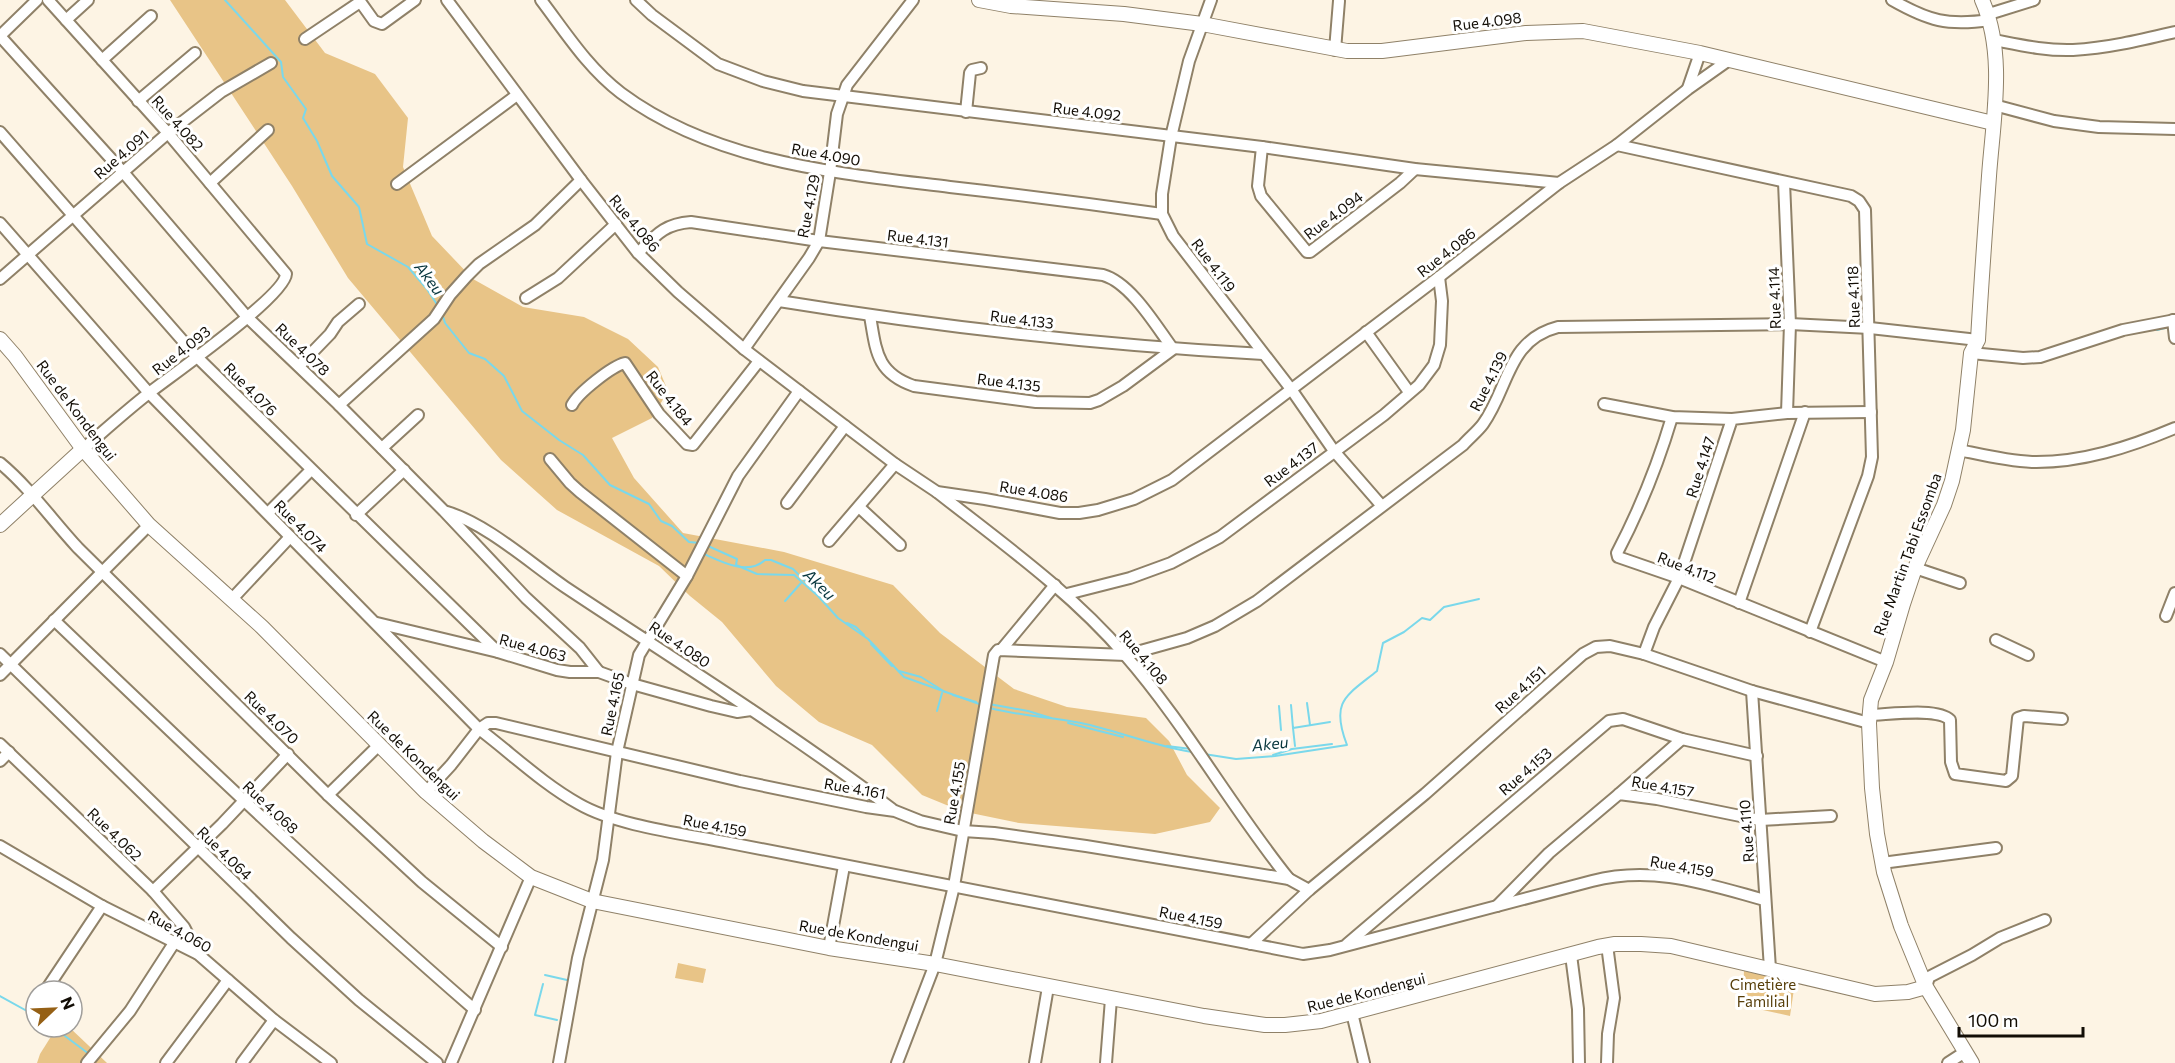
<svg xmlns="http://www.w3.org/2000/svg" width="2175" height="1063" font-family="Commissioner,sans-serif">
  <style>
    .green { fill: #e8c487 }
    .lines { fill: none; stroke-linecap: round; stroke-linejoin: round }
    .stream { stroke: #7ad8eb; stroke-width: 2 }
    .minor-casing { stroke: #8f8168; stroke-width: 14 }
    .major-casing { stroke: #8f8168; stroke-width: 16 }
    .minor { stroke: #fff; stroke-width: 10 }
    .major { stroke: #fff; stroke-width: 14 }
    .labels { text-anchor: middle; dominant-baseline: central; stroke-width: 6; stroke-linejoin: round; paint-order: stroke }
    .street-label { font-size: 15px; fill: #120d05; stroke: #fff }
    .park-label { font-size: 15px; fill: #573e09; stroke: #fff }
    .water-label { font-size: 16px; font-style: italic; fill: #07363e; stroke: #fff }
  </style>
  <rect width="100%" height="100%" fill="#fdf4e4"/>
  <!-- green -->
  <g class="green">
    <polygon points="170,0 285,0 325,53 375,74 408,118 403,167 432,236 473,279 523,307 584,317 628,339 658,367 668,391 652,418 612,438 634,478 683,533 784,552 893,585 940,633 1014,689 1067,707 1146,718 1169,741 1187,775 1220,808 1210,822 1155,834 1019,823 961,811 922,795 872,745 819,722 776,686 722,622 690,596 659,566 557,510 501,460 348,278 292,186"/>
    <polygon points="678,963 706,969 703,983 675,978"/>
    <polygon points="1744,971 1795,982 1790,1016 1749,1007 1743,991"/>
    <polygon points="57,1027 69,1027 107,1063 37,1063 40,1054"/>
  </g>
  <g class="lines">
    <!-- stream -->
    <g class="stream">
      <polyline points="225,0 281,62 283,77 306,109 303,118 317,141 332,176 359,207 367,244 408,267 427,289 438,306"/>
      <polyline points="442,313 445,323 469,353 485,359 504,376 522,411 559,440 583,455 610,485 649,504 661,521 672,526 689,542 700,543"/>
      <polyline points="2157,330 2169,327"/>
      <polyline points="708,546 737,559 736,565 757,574 794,575 818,596 838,618 868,639 904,677 982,705"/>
      <path d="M704,554C722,562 748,576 765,560H771L793,569L818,594"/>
      <polyline points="785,601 801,583"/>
      <polyline points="847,623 856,627 864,635"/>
      <polyline points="871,644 892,666"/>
      <polyline points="899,671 921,677 945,692"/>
      <polyline points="953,695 976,702"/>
      <polyline points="1307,703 1310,725"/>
      <polyline points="989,704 1028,711 1051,718"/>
      <polyline points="1291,705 1293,728 1330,722"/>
      <polyline points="1279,706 1281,730"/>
      <path d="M990,708C1020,716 1050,717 1081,723C1118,731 1154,746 1192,752"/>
      <polyline points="937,711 942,693"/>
      <polyline points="1068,723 1123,737"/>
      <polyline points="1293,728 1295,746"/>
      <polyline points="1167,746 1191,749"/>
      <path d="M1204,754L1236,759L1275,756L1347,745C1330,701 1346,696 1377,671L1383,643L1404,632L1422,618L1430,620L1444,607L1479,599"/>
      <polyline points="1273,755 1292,749 1332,744"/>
      <polyline points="545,975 567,980"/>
      <polyline points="543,984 535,1015 557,1020"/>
      <polyline points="0,996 36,1016"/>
      <polyline points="53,1027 89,1054"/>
    </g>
    <!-- minor casing -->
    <g class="minor-casing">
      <g id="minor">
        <path d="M48,0L168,133L286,274C285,296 172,375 149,393C127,410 105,430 83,449"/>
        <polyline points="359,0 374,21 382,24 415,0"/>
        <polyline points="447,0 581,180 638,253 678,292 744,349 895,464 937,492 985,499 1060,513 1079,513 1098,510 1134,499 1172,480 1439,277 1559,183 1617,145 1688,89 1729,60"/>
        <path d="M541,0C566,33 588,68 621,93C715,163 838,173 950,187C1021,195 1092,204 1162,214"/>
        <polyline points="636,0 652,15 718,64 763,81 803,91 1262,147 1415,169 1559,183"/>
        <polyline points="1211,0 1189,61 1171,137 1162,194 1162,214 1173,236 1291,389 1334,451 1381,505"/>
        <path d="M1892,0C1929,21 1947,26 1990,20"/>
        <polyline points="1989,14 2034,0"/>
        <polyline points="66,20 88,0"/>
        <polyline points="0,36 123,172 247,317 339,405 444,511 526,598 580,648 599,672"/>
        <polyline points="0,36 37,0"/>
        <polyline points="305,39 360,2"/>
        <path d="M1994,40C2020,45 2046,51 2073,50C2108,48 2141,40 2175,32"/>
        <polyline points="1335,50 1339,1"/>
        <polyline points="102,60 151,16"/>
        <polyline points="1688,88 1700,53"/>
        <polyline points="138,101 195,53"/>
        <polyline points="1994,105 2054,121 2099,127 2175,129"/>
        <polyline points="966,112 970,73 972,70 981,68"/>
        <polyline points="0,132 197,357 498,652"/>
        <polyline points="1617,145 1851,196 1859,201 1865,210 1872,457 1868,476 1810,632"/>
        <polyline points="1262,147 1258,186 1261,196 1307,252 1310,252 1400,183 1415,169"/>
        <polyline points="1784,182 1790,324 1787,413"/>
        <polyline points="210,183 268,130"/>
        <polyline points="397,184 517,95"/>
        <path d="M0,223L149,393L479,729C512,754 543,784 579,804C617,826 686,834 730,843L1303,954L1330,950L1592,881C1653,865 1706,884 1765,900"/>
        <path d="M638,253C656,235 664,224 691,222L819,241L1103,275C1131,283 1156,326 1173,349L1123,386L1099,400L1090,403L1036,402L914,386C876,373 876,350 870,316"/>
        <polyline points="0,279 168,133 221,92 271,63"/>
        <polyline points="526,298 558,278 616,224"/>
        <path d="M779,301C939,327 1101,345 1263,354"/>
        <polyline points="2173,320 2175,338"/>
        <polyline points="1366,332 1409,392"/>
        <polyline points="744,349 809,258 819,241 830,172 837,114 847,85 913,0"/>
        <polyline points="1971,353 2023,358 2040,357 2123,330 2175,320"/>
        <polyline points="299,366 330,334 338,322 359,304"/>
        <polyline points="1604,404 1672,417 1732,419"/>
        <polyline points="339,405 434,319 450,295 467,276 479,264 535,225 581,180"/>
        <path d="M572,405C578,393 612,366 625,363L659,414L687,444L693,445L759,361"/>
        <path d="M1672,417C1658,464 1640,509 1617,553L1618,557L1679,578L1886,662"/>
        <polyline points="382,448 418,415"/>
        <path d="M1959,450C1983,455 2007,461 2032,462C2081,463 2130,447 2175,428"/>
        <polyline points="550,459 570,483 580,492 687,576"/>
        <path d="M0,463C30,488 52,520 78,548L328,795L422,882L502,947"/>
        <path d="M937,492C1002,543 1071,592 1125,655C1186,725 1231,807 1289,879"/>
        <polyline points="787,503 845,426"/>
        <polyline points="859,507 900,545"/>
        <path d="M447,512C487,524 530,563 565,587C675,660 787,730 892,809"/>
        <polyline points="268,513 311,470"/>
        <polyline points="356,515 404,470"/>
        <polyline points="829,541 895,464"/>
        <polyline points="1915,568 1960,583"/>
        <polyline points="1067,594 1130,578 1171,563 1220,537 1384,415 1419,385 1434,365 1440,345 1442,301 1439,277"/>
        <polyline points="232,599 290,537"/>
        <polyline points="1739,603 1805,412"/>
        <polyline points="2166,616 2175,593"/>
        <path d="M54,620C192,752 330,884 475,1010"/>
        <polyline points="377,623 498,652 557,670 570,672 599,672 632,684 711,706 737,712 751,710"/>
        <polyline points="1996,640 2028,655"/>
        <polyline points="1002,649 1055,585"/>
        <polyline points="0,654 291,938 359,1000 437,1063"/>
        <polyline points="1644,654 1654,627 1679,578 1732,419 1787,413 1871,412"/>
        <polyline points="0,675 149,525"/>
        <polyline points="1752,691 1770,969"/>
        <path d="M1869,715C1886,715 1938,707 1950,720L1951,762L1955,774L2006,781L2012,776L2018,718L2024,716L2062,719"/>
        <polyline points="0,744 153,891 184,927 198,954"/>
        <polyline points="0,761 9,752"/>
        <polyline points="426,792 451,765 479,729 488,723 496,723 740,781 866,807 895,811 920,821 963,831 994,833 1086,846 1289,879 1309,890"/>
        <polyline points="1619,794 1682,739"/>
        <polyline points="328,795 379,745"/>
        <polyline points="0,846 102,906 198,954 274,1020 331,1063"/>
        <polyline points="1882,863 1996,848"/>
        <polyline points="153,891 222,824 288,754"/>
        <polyline points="1497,906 1549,853 1619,794 1657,799 1760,820 1831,816"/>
        <polyline points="1251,944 1309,890 1425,794 1583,654 1596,647 1610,646 1644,654 1752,691 1869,723"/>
        <polyline points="1347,944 1609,721 1623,719 1682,739 1757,756"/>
        <polyline points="829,948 844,866"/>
        <polyline points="1571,955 1578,1009 1579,1063"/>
        <polyline points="48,987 102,906"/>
        <polyline points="1926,987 1929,977 1972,955 2000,938 2045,920"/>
        <polyline points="1352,1013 1364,1063"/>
        <polyline points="87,1063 130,1011 174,943"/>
        <polyline points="166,1063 228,980"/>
        <polyline points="242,1063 274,1020"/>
        <polyline points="451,1063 531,877"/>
        <polyline points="559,1063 578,958 603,860 617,752 639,655 687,576 738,476 799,391"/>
        <path d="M897,1063L935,964L954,886L994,655L998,650L1126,655L1187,638L1215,626L1257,601L1463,445C1469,438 1477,432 1483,424C1509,388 1507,340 1558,327L1790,324L1870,328L1978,340"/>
        <polyline points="1035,1063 1048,987"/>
        <polyline points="1106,1063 1111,999"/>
        <polyline points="1607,1063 1608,1034 1614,998 1607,945"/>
        <polyline points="1948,1063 1965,1052"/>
      </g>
    </g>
    <!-- major casing -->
    <g class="major-casing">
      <g id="major">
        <polyline points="979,0 1011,6 1124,14 1202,24 1347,51 1382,51 1526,33 1583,31 1700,53 1993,123"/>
        <polyline points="0,339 15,356 83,449 149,525 262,627 426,792 483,841 531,877 592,901 829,948 935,964 1204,1016 1265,1025 1285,1025 1321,1021 1598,947 1615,944 1641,944 1671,946 1875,994 1908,992 1926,987"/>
        <polyline points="0,525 83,449"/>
        <path d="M1972,1063L1926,987L1901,926L1884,872L1877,834L1872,788L1869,723L1871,700L1886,662L1903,604L1915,568L1944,505L1952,481L1963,430L1971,353L1978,340C1981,286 1985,231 1989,176C1993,119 2006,54 1982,0"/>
      </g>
    </g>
    <!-- minor -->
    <use href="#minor" class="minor"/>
    <!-- major -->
    <use href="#major" class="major"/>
  </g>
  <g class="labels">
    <!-- street labels -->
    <g class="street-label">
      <text transform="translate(1487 21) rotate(-7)">Rue 4.098</text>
      <text transform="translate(1087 111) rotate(7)">Rue 4.092</text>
      <text transform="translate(178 123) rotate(48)">Rue 4.082</text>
      <text transform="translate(121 154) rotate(-41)">Rue 4.091</text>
      <text transform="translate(826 154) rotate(10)">Rue 4.090</text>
      <text transform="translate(808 206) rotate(-79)">Rue 4.129</text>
      <text transform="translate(1333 215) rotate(-37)">Rue 4.094</text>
      <text transform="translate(635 223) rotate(50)">Rue 4.086</text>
      <text transform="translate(918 238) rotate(7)">Rue 4.131</text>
      <text transform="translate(1446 252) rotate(-38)">Rue 4.086</text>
      <text transform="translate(1214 265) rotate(53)">Rue 4.119</text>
      <text transform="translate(1853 297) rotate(-92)">Rue 4.118</text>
      <text transform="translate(1774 298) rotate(-92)">Rue 4.114</text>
      <text transform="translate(1022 319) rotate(7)">Rue 4.133</text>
      <text transform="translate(303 349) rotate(44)">Rue 4.078</text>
      <text transform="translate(181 350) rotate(-38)">Rue 4.093</text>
      <text transform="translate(1488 381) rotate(-63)">Rue 4.139</text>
      <text transform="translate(1009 382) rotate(7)">Rue 4.135</text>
      <text transform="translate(251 389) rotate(45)">Rue 4.076</text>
      <text transform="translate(670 398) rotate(52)">Rue 4.184</text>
      <text transform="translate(77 410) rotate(53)">Rue de Kondengui</text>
      <text transform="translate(1291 464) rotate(-37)">Rue 4.137</text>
      <text transform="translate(1700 467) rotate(-72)">Rue 4.147</text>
      <text transform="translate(1034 491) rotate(9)">Rue 4.086</text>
      <text transform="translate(301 526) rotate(45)">Rue 4.074</text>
      <text transform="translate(1907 554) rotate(-70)">Rue Martin Tabi Essomba</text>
      <text transform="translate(1687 567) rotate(21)">Rue 4.112</text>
      <text transform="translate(680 644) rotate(34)">Rue 4.080</text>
      <text transform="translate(533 647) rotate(15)">Rue 4.063</text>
      <text transform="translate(1144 657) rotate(50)">Rue 4.108</text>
      <text transform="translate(1520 689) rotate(-42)">Rue 4.151</text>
      <text transform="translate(612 704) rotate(-78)">Rue 4.165</text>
      <text transform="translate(272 717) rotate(44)">Rue 4.070</text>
      <text transform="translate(414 755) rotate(44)">Rue de Kondengui</text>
      <text transform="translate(1525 771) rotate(-41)">Rue 4.153</text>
      <text transform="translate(1663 786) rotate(10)">Rue 4.157</text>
      <text transform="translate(855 788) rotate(10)">Rue 4.161</text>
      <text transform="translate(954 793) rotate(-80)">Rue 4.155</text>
      <text transform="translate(271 807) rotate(43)">Rue 4.068</text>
      <text transform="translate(715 825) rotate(11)">Rue 4.159</text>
      <text transform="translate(1746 831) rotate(-94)">Rue 4.110</text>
      <text transform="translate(115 834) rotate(44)">Rue 4.062</text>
      <text transform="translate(225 853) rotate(44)">Rue 4.064</text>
      <text transform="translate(1682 866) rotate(10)">Rue 4.159</text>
      <text transform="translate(1191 917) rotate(11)">Rue 4.159</text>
      <text transform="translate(180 931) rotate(29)">Rue 4.060</text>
      <text transform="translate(859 935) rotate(10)">Rue de Kondengui</text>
      <text transform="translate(1366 992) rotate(-14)">Rue de Kondengui</text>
    </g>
    <!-- park labels -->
    <g class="park-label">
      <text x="1763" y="984">Cimetière<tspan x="1763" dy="17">Familial</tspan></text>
    </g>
    <!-- water labels -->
    <g class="water-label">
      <text transform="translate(430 278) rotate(53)">Akeu</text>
      <text transform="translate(820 584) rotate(44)">Akeu</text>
      <text transform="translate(1270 743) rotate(-6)">Akeu</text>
    </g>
  </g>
  <!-- north arrow -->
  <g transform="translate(54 1009) rotate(67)"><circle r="28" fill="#ffffff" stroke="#a09e9b" stroke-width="1.5"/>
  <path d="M0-4.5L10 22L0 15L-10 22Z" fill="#956015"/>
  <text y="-9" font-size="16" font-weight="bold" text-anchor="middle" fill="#120d05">N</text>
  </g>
  <!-- scale -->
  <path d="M1959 1027v9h124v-9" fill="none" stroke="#120d05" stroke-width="3"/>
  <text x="1968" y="1027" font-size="18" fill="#120d05" stroke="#ffffff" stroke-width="4.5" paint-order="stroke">100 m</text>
</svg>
